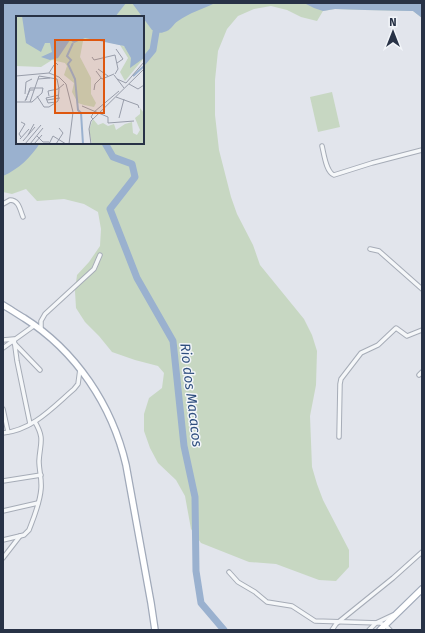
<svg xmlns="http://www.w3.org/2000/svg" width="425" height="633" font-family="'Fira Sans',sans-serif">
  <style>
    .green { fill: #c7d7c2 }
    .water { fill: #9ab1cf }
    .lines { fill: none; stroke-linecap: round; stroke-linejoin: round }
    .river { stroke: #9ab1cf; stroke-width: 7 }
    .street-casing { stroke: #a6acb7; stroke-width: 5.5 }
    .primary-casing { stroke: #a0a9b9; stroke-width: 8 }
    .street { stroke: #f5f7f9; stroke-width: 3.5 }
    .primary { stroke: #fff; stroke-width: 5.5 }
    .labels { text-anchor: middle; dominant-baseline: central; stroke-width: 3; stroke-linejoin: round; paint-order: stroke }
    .water-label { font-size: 14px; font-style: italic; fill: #2e4e7e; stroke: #f2f5f9 }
    .inset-river { fill: none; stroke: #9ab1cf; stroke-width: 2 }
    .inset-road { fill: none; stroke: #989daa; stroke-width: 1 }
    .view { fill: #de570f; fill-opacity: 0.15; stroke: #de570f; stroke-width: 2 }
    .inset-edge { fill: none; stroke: #283246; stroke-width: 2 }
  </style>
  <rect width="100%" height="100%" fill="#e2e5ec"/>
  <!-- green -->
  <g class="green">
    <polygon points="86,3 399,3 415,7 422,18 413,11 365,10 335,9 323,11 317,21 301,17 287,10 271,6 254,9 238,16 227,29 218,51 215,80 215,115 219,150 231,197 237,214 253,245 260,265 304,319 312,335 317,351 316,385 310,416 312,467 317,484 323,500 349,550 349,567 336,581 319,580 276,564 249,562 201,543 191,529 185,496 176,480 158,463 150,448 144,431 144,414 149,398 162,388 164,373 158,366 135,360 112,352 99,336 85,322 76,308 75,291 77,275 89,262 100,246 101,229 98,212 84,204 64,199 37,201 26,189 12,194 3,192 3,101 17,143 143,143 143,17 78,17"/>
    <polygon points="332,92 340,127 318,132 310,97"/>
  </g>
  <!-- water -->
  <g class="water">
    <path d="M3,3H126L115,17H17V143H40C31,157 19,169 3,176Z"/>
    <path d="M132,3H215C203,9 189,13 178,21C173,24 171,31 164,32C159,34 156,32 152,30Z"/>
    <polygon points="304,3 422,3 422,18 413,11 365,10 335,9 323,11 314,8"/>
  </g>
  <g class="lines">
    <!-- river -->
    <g class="river">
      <polyline points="143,62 153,50 156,32"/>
      <polyline points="105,143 113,157 132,164 135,177 110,209 137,278 173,341 184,446 195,497 196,571 201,603 224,630"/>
    </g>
    <!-- street casing -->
    <g class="street-casing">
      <g id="street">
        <path d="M322,146C324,154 326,172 334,175L372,163L422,150"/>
        <path d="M3,204L10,200C19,200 20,210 23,217"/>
        <polyline points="370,249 379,251 422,289"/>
        <polyline points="41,330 41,321 45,314 94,269 100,255"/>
        <polyline points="3,340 14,339 17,361 30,424"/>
        <polyline points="14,343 40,370"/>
        <polyline points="3,348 35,325"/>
        <polyline points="419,375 422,372"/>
        <polyline points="3,409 8,432"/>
        <path d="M3,433C33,430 53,407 74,389L78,384L80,369"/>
        <polyline points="339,437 340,384 341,379 361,353 378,345 396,328 407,336 422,330"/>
        <polyline points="3,481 41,475"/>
        <polyline points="3,511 38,503"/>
        <path d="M3,540L24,535L29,530C34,517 40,503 41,489C42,479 39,470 39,461C40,443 45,439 35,422"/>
        <polyline points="3,558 20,536"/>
        <polyline points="229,572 238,582 255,592 267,602 292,606 315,621 380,623 385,625 390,630"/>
        <polyline points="332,630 336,624 393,578 422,552"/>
        <polyline points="369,630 376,623 393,615"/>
      </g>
    </g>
    <!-- primary casing -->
    <g class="primary-casing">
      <g id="primary">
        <path d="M3,305C10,309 17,314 24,318C76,351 112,405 126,465L151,603L155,630"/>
        <polyline points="380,630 422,589"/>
      </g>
    </g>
    <!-- street -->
    <use href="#street" class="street"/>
    <!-- primary -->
    <use href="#primary" class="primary"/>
  </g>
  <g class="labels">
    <!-- water labels -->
    <g class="water-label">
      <text transform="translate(191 395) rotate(83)">Rio dos Macacos</text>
    </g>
  </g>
  <!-- overview -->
  <g transform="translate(16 16)">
    <rect width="128" height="128" fill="#e2e5ec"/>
    <path d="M0,0H7L30,26L69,21L98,26L128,39V42L109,65L104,56L112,42L104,29L87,25H67L64,41L75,62V78L80,87L78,91L68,89L62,87L56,76L58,67L48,59L51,50L49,47L36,44L25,51L0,50ZM124,92L128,97V128H76L73,114L77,103L82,109L87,107L92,110L98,108L100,114L109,108L116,106L117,117L121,119L124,114L119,102L124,98Z" fill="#c7d7c2"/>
    <path d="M6,0H128V42L114,52L115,42L108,30L69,22L58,27L54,24L42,42L34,44L25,41L36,36L34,27H29L25,36L10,27Z" fill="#9ab1cf"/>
    <path class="inset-river" d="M57,27L51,40L55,44L52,48L59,63L62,94L65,97L67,128M117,60L128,50"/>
    <path class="inset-road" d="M100,33L107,43L101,47M76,41L78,44L99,39L102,53L99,58M82,53L92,60M80,55L86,63L98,58M33,57L38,49L40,47L42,49M98,59L108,72M0,60L33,57L43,61L50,68L57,96L53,128M22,63L34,62M101,63L110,67L128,46M113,68L122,73L128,69M78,74L79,68L85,62M9,78L10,66L16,63M21,80L28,91H33L42,85L43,73M33,80L32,75L42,73L48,68M100,81L122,89L123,92M10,84L14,72H27M31,84L44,82M9,85L14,74H18M0,86H16L26,77L27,72M14,86L23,60L41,63L43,73M40,86L32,87L30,82L43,79M66,90L92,101V107L118,105M103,102L108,83M77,103L75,101L78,96L103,75M12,119L18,108M21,120L27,126H33M5,121L3,118L9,108L5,106M4,123L13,113M7,125L19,111M9,128L25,109M14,128L27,112M18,128L26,119M33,128L37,120L50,128M40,128L47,117L43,112M75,128L73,113L75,105L128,53"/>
    <path class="view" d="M39,24H88V97H39Z"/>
    <rect width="128" height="128" class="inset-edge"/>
  </g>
  <!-- border -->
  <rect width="425" height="633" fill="none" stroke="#283246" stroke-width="8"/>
  <!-- north arrow -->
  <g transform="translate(393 32)" stroke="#f2f5f9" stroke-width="3" paint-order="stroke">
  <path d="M0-3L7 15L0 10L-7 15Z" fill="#283246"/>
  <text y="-6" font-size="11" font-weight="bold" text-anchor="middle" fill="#283246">N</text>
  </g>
</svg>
